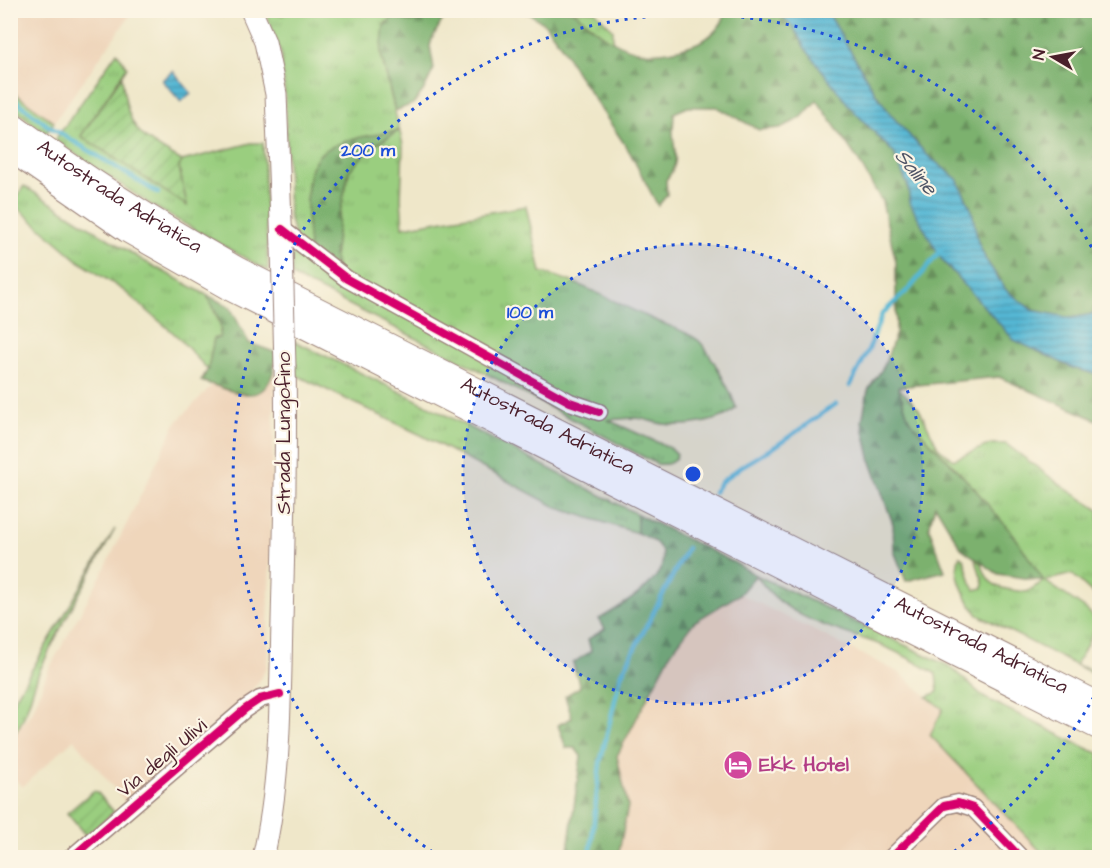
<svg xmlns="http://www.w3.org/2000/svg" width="1110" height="868" font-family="'Architects Daughter',sans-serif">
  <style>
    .built { fill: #efd6bb }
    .grass { fill: url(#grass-tufts); stroke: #727655; stroke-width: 1.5; fill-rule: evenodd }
    .forest { fill: url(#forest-firs); stroke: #62684c; stroke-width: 1.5 }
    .garden { fill: url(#garden-furrows); stroke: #727655; stroke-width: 1.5 }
    .water { fill: url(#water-rules); stroke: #506b80; stroke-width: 1.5 }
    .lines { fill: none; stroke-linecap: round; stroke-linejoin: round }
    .stream { stroke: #55b7d4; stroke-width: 4.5 }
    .minor-casing { stroke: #9c837a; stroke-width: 19 }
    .major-casing { stroke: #9c837a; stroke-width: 23 }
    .highway-casing { stroke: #9c837a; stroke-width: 26 }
    .minor { stroke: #fff; stroke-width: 16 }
    .major { stroke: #fff; stroke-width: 21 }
    .highway { stroke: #fff; stroke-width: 24 }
    .major-bridge-casing { stroke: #9c837a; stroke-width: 23; stroke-linecap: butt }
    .major-bridge { stroke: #fff; stroke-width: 21 }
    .cycleway-casing { stroke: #fcf5e5; stroke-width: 11 }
    .cycleway { stroke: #d6006c; stroke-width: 8 }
    .ring { fill: none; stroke: #1d4ed8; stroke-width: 3; stroke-dasharray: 3 6 }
    .labels { text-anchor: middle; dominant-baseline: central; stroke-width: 4.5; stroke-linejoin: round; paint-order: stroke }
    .street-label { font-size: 20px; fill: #4a1f2b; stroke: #fcf5e5 }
    .hotel-label { font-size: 20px; font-weight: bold; fill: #b23c85; stroke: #fcf5e5; text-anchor: start }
    .water-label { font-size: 21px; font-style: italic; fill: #4e5466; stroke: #fcf5e5 }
    .centre { fill: #1d4ed8; stroke: #fcf5e5; stroke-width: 3 }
    .ring-label { font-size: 18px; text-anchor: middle; font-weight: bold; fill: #1d4ed8; stroke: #fcf5e5; stroke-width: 4.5; stroke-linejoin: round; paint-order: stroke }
  </style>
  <defs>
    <pattern id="grass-tufts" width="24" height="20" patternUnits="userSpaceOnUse" patternTransform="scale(1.5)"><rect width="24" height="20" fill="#9ace7f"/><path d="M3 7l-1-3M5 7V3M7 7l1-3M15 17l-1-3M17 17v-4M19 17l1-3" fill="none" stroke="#86b06e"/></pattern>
    <pattern id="forest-firs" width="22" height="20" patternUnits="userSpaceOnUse" patternTransform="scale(1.5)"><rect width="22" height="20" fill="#7bb16e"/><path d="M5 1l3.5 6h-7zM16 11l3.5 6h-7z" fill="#678f5b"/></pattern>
    <pattern id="garden-furrows" width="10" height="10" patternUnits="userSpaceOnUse" patternTransform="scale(1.5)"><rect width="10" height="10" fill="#9ace7f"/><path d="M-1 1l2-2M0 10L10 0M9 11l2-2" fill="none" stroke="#86b06e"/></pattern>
    <pattern id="water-rules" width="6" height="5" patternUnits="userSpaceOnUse" patternTransform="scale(1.5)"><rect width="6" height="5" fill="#55b7d4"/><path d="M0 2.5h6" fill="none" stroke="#4894ac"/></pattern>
  </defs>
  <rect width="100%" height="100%" fill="#fcf5e5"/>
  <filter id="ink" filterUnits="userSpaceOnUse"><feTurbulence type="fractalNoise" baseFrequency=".0167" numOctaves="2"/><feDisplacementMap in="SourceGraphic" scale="12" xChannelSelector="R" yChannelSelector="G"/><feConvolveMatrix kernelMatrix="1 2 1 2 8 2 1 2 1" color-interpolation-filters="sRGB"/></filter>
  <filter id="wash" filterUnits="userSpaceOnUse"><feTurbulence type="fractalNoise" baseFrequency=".008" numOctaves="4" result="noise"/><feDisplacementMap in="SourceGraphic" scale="24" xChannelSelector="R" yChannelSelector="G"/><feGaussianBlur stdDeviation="1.35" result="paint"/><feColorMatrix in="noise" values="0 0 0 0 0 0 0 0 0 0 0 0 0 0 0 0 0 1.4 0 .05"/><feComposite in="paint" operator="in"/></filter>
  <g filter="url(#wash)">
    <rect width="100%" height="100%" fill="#efe7c9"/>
    <!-- built -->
    <g class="built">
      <polygon points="11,11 133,11 54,122 11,90"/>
      <polygon points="275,371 267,666 259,681 248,696 125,802 74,739 22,787 11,775 11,739 33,710 48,671 104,570 176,423 212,385 250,396 259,393"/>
      <polygon points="740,594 898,672 943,709 930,735 1046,857 618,857 628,806 617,756 671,653 694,622"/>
    </g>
    <!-- grass -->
    <g class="grass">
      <path d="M286,10L472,11L443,19L432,16L412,22L394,17L381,54L403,145L401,199L403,227L526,206L541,272C580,282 612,301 648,317C664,325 683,329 698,340C708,348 733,395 736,408C722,423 683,427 664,424C655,423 646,419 637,418C627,418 618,419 608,420L672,449L677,454C674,464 667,465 657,464L487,374L292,276V252L295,238L289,216L285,96L281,54L265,11L283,15ZM398,131L371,147L349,171L339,217L334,257L338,277L307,204L311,167Z"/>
      <polygon points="572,11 595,11 613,30 613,43"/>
      <polygon points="117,52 127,67 81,136 187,205 179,167 182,161 251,143 263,143 268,271 153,206 55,140"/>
      <polygon points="10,90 54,122 46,134 11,106"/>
      <polygon points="24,186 144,261 207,295 221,326 219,338 214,338 208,370 177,336 123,290 80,262 12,203"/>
      <polygon points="292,340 413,398 637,514 637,533 558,508 423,436 296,375"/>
      <path d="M898,387L919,409L938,447L953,460L991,444H1006L1066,489L1099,510V599L1072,574L1045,581L1086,609L1099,622L1076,665L1099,672V677L978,615C967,601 951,573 960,556L964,559L971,583L975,590L983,588V582L975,558C983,564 982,567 986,575C993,590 1012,590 1027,592L1044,581L974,488L909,420Z"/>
      <path d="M115,529C91,575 63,620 41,668C30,692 28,718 11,739V705Z"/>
      <path d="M756,575L949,666L985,698L1090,750L1099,753V857H1046L930,735L943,709L927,697L938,692L936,674C917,662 898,652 878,644C831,627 785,619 756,575Z"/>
    </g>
    <!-- forest -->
    <g class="forest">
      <path d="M520,11C533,11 559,8 571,11C578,12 586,23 593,28C627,54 651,59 692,45C708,40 723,27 726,11H777L794,28L805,48L864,122L894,153L908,186L910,203L942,260L1014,340L1073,368L1099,375V421L999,377L898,387L909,420L974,488L1016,538L1044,581L998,574L982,563L961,548L935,505L929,528L945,571L906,581L894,551L893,524L871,462L862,421L868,390L884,366L896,333V262L882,202L858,160L817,100L802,117L791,123L780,128L759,130L717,107H688L674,113C674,119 673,126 673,133C674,153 681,162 666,180L667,195L658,206L629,151L576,72L562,47L546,25L530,14Z"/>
      <polygon points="827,11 1099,11 1099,313 1071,318 1032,310 1006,290 986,260 978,242 972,211 957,179 927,155 891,115 874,91"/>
      <polygon points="432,16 443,19 432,39 430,46 434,69 423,91 413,104 395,111 381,54 384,25 394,17 412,22"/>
      <path d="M400,130L371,147L349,171L339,217L334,257L339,278L310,262C309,235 298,168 324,151C345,137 376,135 400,130Z"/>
      <path d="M207,295L230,307L249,343L277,353C270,412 242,394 201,381L208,369L214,338H219C225,324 213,308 207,295Z"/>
      <path d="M637,514L733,562L756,575L740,594L694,622L671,653L617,756L628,806L618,857H567L581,756L575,748H566L558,725L572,718L565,696L580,687L573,663L591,651L588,639L605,629L599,619C619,607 680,575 658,545C653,539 644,536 637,533Z"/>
    </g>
    <!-- garden -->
    <g class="garden">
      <path d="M122,76C128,131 137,135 182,161L179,167L187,206L81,136Z"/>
      <polygon points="93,791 97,792 114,812 86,836 67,813"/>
    </g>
    <!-- water -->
    <g class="water">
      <polygon points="777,11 827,11 874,91 891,115 927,155 957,179 972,211 978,242 986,260 1006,290 1032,310 1071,318 1099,313 1099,375 1073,368 1014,340 942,260 910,203 908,186 894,153 850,107 805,48 794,28"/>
      <polygon points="173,71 191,93 181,102 162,80"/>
    </g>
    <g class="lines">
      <!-- stream -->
      <g class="stream">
        <polyline points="10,96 47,125 158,193"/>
        <polyline points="850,386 869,349 882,314 911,287 942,249"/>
        <polyline points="714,492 721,482 742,466 776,446 836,404"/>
        <polyline points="590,858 600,763 621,675 687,548"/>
      </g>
    </g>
  </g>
  <g filter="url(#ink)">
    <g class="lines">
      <!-- minor casing -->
      <g class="minor-casing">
        <g id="minor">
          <polyline points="282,229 347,279 570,402 599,412"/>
          <polyline points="71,858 245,709 260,699 280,694"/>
          <polyline points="891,858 944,806 958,803 973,808 1021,858"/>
        </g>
      </g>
      <!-- major casing -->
      <g class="major-casing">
        <g id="major">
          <polyline points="251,10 265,42 276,94 282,247"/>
          <path d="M263,858C281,781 280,700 282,622C284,537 287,452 285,367"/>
        </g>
      </g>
      <!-- highway casing -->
      <g class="highway-casing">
        <g id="highway">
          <path id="s1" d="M10,123C83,177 159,225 237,269L1100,705"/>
          <polyline points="10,149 127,230 231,289 1100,728"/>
        </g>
      </g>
      <!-- minor -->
      <use href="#minor" class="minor"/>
      <!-- major -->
      <use href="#major" class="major"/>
      <!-- highway -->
      <use href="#highway" class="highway"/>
      <!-- major-bridge casing -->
      <g class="major-bridge-casing">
        <polyline id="major-bridge" points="282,247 285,367"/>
      </g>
      <!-- major-bridge -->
      <use href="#major-bridge" class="major-bridge"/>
      <!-- cycleway casing -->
      <g class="cycleway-casing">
        <g id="cycleway">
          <polyline points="282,229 347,279 570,402 599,412"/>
          <polyline points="71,858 245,709 260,699 280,694"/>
          <polyline points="891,858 944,806 958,803 973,808 1021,858"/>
        </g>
      </g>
      <!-- cycleway -->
      <use href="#cycleway" class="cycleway"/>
    </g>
  </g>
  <!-- distance rings -->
  <circle cx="693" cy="474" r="230" fill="#1d4ed8" fill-opacity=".12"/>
  <g class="ring">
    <circle cx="693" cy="474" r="230"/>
    <path d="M1098 689A459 459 0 0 1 946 857M440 857A459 459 0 1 1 1098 259"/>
  </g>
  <!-- icons -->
  <defs>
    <g id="hotel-disc" transform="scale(1.5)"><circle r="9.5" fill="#d1479c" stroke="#fcf5e5"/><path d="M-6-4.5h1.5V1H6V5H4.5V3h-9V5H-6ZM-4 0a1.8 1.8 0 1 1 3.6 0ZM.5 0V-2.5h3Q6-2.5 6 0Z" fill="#fff"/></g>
  </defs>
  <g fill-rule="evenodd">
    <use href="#hotel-disc" x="738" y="765"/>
  </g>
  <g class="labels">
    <!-- street labels -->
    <g class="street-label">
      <text stroke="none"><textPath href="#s1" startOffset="132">Autostrada Adriatica</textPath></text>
      <text stroke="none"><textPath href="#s1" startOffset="618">Autostrada Adriatica</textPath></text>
      <text transform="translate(284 433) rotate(-90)">Strada Lungofino</text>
      <text stroke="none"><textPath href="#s1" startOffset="1104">Autostrada Adriatica</textPath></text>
      <text transform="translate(162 758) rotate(-40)">Via degli Ulivi</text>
    </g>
    <!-- hotel labels -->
    <g class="hotel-label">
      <text x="759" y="765">Ekk Hotel</text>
    </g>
    <!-- water labels -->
    <g class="water-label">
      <text transform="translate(916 172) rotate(50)">Saline</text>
    </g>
  </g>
  <circle cx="693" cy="474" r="9" class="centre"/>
  <g class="ring-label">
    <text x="368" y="156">200 m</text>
    <text x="530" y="318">100 m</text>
  </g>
  <!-- margin -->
  <rect width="1110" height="868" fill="none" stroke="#fcf5e5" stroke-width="36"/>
  <!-- north arrow -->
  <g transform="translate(1053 57) rotate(280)" stroke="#fcf5e5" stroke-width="4.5" paint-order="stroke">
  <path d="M0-4.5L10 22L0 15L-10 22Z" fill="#4a1f2b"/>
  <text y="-9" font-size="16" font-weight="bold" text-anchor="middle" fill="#4a1f2b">N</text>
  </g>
</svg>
